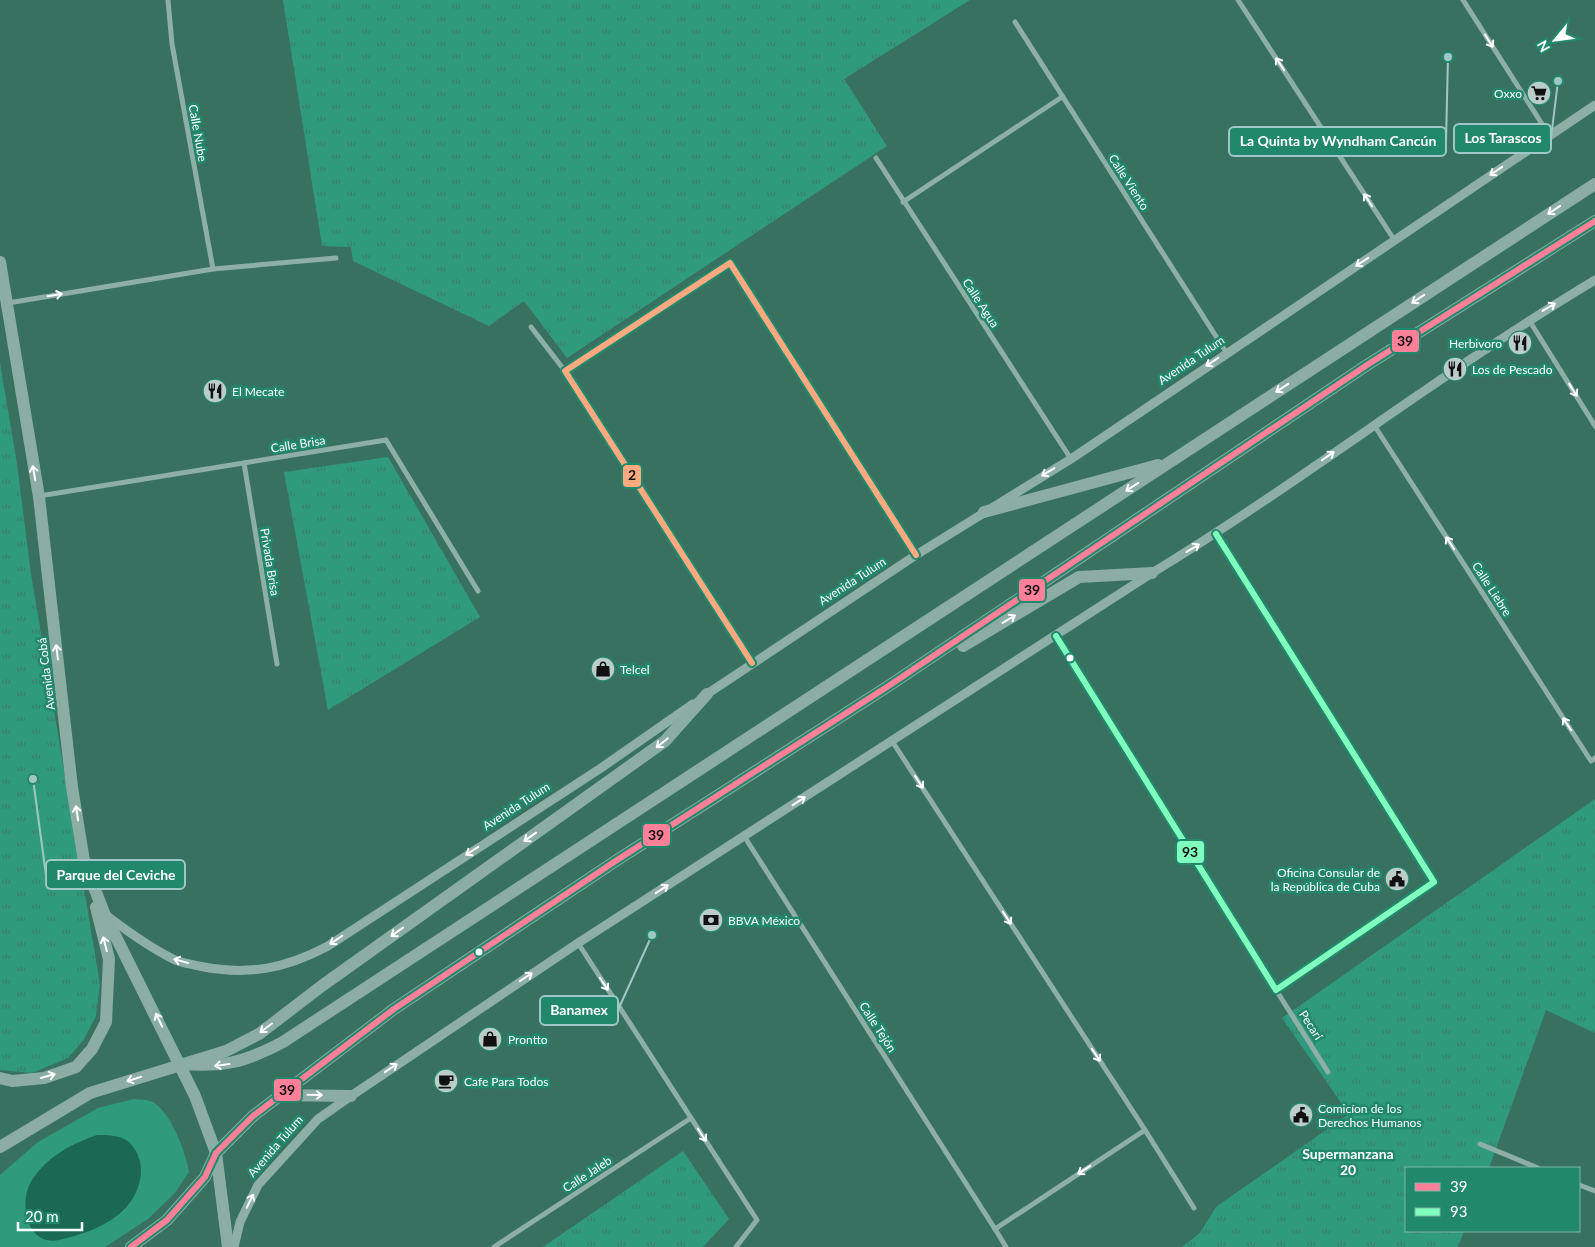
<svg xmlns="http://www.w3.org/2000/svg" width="1595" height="1247" font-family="Lato,sans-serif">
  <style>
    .grass { fill: #309b7c }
    .park { fill: url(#park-tufts) }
    .water { fill: #1b6853 }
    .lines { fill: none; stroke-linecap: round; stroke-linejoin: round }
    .minor { stroke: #8dafa5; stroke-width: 5 }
    .tertiary { stroke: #8dafa5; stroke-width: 9 }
    .primary { stroke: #8bada3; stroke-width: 12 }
    .bus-1-casing { stroke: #22886b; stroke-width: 10 }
    .bus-2-casing { stroke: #22886b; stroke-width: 10 }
    .bus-3-casing { stroke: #22886b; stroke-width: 10 }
    .bus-1 { stroke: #ff8098; stroke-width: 6 }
    .bus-2 { stroke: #80ffbe; stroke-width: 6 }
    .bus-3 { stroke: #ffa980; stroke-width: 6 }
    .oneway { stroke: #fff }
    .bus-dot { fill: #fff; stroke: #22886b; stroke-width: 2 }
    .labels { text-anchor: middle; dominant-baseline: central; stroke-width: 5; stroke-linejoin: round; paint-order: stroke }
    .poi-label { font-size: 12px; fill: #fff; stroke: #22886b; text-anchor: start }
    .street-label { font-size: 12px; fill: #fff; stroke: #22886b }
    .neighbourhood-label { font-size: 14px; font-weight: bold; fill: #fff; stroke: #22886b }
    .leader { fill: none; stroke: #9fc8c5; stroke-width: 2 }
    .callout-dot { fill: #9fc8c5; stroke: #22886b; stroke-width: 2 }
    .callout { fill: #22886b; stroke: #9fc8c5; stroke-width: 2 }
    .callout-label { font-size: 14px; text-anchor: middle; font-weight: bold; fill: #fff }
    .line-badge { stroke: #22886b; stroke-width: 2 }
    .pale-badge-label { font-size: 14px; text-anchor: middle; font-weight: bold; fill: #111 }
  </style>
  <defs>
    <pattern id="park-tufts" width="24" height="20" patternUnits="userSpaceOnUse" patternTransform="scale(1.25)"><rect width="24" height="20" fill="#309b7c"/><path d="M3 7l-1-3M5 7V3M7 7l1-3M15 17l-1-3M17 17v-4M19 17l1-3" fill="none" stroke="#3a7f6b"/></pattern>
  </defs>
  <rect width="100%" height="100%" fill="#397161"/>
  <!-- grass -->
  <path class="grass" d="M134,1099C139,1100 145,1099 150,1101C170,1108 186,1153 189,1172L174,1194L148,1219L105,1247H0V1175L38,1142L98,1108Z"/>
  <!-- park -->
  <g class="park">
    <polygon points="283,0 970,0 844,79 887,146 567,358 524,301 489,326 353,261 351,247 322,246"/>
    <polygon points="0,363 17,464 31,574 100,984 96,1016 83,1041 68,1058 32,1073 0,1070"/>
    <polygon points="388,457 480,617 328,710 284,472"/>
    <polygon points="1595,799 1595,1033 1546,1010 1489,1168 1406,1168 1406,1231 1464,1231 1458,1247 1182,1247 1200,1233 1216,1207 1349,1114 1282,1018"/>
    <polygon points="683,1151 729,1219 703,1247 543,1247"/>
  </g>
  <!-- water -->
  <path class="water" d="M97,1135C107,1135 121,1135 129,1142C151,1164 140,1198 118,1215C100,1229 80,1235 59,1240C26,1247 18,1201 32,1180C48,1156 71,1144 97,1135Z"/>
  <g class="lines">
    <!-- minor -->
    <g class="minor">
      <polyline points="168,0 172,44 213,269"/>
      <polyline points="1238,0 1395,241"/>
      <polyline points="1463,0 1549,135"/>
      <polyline points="1015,22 1226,352"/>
      <polyline points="876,158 1071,459"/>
      <polyline points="903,202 1062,97"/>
      <polyline points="8,303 213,269 336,258"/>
      <polyline points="1529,320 1595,426"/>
      <polyline points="531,327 565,371"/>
      <polyline points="1374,425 1591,761 1595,758"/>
      <polyline points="244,463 277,664"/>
      <polyline points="39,496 386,440 478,591"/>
      <polyline points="1056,636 1276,990 1434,882 1216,534"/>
      <polyline points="752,663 565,371 730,263 916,555"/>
      <polyline points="744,836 995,1229 1145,1130 892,741"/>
      <polyline points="578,943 757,1220 736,1247"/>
      <polyline points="1276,990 1328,1072"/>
      <polyline points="1145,1130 1194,1208"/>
      <polyline points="1480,1144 1538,1168"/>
      <polyline points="1579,1185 1595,1191"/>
      <polyline points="995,1229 1006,1247"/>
      <polyline points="494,1247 691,1118"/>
    </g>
    <!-- tertiary -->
    <g class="tertiary">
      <polyline points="704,696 916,555 1071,459 1595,105"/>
      <path d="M106,915C127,931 149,947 173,959C181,963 191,964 199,966C247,976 285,969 328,946L601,768L693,704"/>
      <path d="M234,1247L240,1222L258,1185L318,1119L351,1096L578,943L1152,573C1303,481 1443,371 1595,280"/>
    </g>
    <!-- primary -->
    <g class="primary">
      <polyline points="0,262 39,497 72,787 84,861 104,913 195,1096 216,1153 228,1247"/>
      <polyline points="984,512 1158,465"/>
      <polyline points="963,646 1079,577 1152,573"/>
      <path d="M180,1064C225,1067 243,1063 283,1042L1595,184"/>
      <polyline points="0,1078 12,1081 44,1078 76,1067 92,1049 106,1022 109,959 96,907"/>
      <polyline points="279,1095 351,1096"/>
      <polyline points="0,1147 90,1093 226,1051 259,1034 323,985 665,741 707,694"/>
      <polyline points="131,1247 167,1220 205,1177 216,1153 253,1116 394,1009 614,862 890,685 1367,365 1595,221"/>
    </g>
    <!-- bus-1 casing -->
    <g class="bus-1-casing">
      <polyline id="bus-1" points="131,1247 167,1220 205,1177 216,1153 253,1116 394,1009 614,862 890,685 1367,365 1595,221"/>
    </g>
    <!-- bus-2 casing -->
    <g class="bus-2-casing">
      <polyline id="bus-2" points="1056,636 1276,990 1434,882 1216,534"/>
    </g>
    <!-- bus-3 casing -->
    <g class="bus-3-casing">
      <polyline id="bus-3" points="752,663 565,371 730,263 916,555"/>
    </g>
    <!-- bus-1 -->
    <use href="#bus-1" class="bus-1"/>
    <!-- bus-2 -->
    <use href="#bus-2" class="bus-2"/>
    <!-- bus-3 -->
    <use href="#bus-3" class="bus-3"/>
  </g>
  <!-- one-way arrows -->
  <defs><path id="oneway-shaft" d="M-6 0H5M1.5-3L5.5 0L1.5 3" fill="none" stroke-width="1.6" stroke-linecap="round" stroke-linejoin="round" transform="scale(1.25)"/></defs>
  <g class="oneway">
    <use href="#oneway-shaft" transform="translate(1489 41) rotate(58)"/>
    <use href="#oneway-shaft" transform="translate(1280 64) rotate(-123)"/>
    <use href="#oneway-shaft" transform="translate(1496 171) rotate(146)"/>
    <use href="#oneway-shaft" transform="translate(1368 200) rotate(-123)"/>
    <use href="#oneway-shaft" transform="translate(1554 210) rotate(147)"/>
    <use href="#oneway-shaft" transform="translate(1362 262) rotate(147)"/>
    <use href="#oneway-shaft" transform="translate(55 295) rotate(-9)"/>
    <use href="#oneway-shaft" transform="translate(1418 299) rotate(147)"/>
    <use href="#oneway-shaft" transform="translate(1549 307) rotate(-31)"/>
    <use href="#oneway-shaft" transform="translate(1212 362) rotate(146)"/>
    <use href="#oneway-shaft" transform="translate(1282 388) rotate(147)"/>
    <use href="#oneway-shaft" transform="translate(1573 390) rotate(58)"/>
    <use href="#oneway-shaft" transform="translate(1328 456) rotate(-35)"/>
    <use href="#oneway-shaft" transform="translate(1048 472) rotate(149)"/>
    <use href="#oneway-shaft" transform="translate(34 473) rotate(-100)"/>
    <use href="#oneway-shaft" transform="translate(1132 487) rotate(147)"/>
    <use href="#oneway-shaft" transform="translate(1450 543) rotate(-123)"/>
    <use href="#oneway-shaft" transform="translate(1193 548) rotate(-31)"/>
    <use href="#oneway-shaft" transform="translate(1009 619) rotate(-31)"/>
    <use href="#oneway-shaft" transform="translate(57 652) rotate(-97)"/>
    <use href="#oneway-shaft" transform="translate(1567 724) rotate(-123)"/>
    <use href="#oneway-shaft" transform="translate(662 743) rotate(141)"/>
    <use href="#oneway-shaft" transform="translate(919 782) rotate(57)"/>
    <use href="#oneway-shaft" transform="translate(799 801) rotate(-33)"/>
    <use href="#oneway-shaft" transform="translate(77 813) rotate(-99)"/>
    <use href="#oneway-shaft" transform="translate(530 837) rotate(144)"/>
    <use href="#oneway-shaft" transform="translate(472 851) rotate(147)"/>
    <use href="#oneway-shaft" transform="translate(662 889) rotate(-33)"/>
    <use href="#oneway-shaft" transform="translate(1007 918) rotate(57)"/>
    <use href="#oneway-shaft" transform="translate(397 932) rotate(144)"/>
    <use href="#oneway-shaft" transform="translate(336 940) rotate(146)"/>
    <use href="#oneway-shaft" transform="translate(105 944) rotate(-104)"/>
    <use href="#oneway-shaft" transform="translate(181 961) rotate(-165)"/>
    <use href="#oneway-shaft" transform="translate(526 977) rotate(-34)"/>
    <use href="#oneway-shaft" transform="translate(604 984) rotate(57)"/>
    <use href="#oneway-shaft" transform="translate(159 1020) rotate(-116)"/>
    <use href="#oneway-shaft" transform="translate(266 1028) rotate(143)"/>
    <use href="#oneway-shaft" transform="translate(1096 1055) rotate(57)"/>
    <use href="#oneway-shaft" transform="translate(222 1065) rotate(172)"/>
    <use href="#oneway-shaft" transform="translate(391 1068) rotate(-34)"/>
    <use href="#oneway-shaft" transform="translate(48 1076) rotate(-16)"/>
    <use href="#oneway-shaft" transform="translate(134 1079) rotate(162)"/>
    <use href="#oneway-shaft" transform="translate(315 1095) rotate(1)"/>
    <use href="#oneway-shaft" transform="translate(702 1135) rotate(57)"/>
    <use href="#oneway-shaft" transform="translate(1084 1170) rotate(147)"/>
    <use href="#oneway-shaft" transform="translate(250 1201) rotate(-64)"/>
  </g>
  <!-- icons -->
  <defs>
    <g id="supermarket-disc" transform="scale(1.25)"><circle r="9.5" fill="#bacdc8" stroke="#22886b"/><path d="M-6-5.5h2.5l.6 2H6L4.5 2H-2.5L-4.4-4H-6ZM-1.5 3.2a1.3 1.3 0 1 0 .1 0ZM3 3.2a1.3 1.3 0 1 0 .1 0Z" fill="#111"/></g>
    <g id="restaurant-disc" transform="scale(1.25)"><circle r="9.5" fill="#bacdc8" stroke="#22886b"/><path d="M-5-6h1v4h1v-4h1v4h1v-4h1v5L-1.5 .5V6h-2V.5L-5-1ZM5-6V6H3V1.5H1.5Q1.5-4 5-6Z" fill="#111"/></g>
    <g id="shop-disc" transform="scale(1.25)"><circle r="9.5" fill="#bacdc8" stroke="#22886b"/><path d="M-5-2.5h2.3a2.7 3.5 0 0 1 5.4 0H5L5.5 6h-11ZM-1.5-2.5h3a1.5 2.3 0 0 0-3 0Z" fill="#111"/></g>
    <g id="civic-disc" transform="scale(1.25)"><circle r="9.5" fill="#bacdc8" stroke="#22886b"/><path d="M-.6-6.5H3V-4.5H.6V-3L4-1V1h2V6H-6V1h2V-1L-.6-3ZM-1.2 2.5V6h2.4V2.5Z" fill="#111"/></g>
    <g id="bank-disc" transform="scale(1.25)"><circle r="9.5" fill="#bacdc8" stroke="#22886b"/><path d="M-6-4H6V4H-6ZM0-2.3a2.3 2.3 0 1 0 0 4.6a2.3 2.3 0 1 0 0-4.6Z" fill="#111"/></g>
    <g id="cafe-disc" transform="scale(1.25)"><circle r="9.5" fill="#bacdc8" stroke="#22886b"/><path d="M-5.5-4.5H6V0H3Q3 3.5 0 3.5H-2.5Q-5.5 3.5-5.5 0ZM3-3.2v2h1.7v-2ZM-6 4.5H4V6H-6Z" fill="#111"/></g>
  </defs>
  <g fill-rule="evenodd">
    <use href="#supermarket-disc" x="1539" y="93"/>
    <use href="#restaurant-disc" x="1520" y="343"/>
    <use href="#restaurant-disc" x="1455" y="369"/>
    <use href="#restaurant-disc" x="215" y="391"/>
    <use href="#shop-disc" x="603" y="669"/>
    <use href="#civic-disc" x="1397" y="879"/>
    <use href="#bank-disc" x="711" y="920"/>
    <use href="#shop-disc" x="490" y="1039"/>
    <use href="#cafe-disc" x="446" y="1081"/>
    <use href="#civic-disc" x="1301" y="1115"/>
  </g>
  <!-- markers -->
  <g class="bus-dot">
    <circle cx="1070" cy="658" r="4.5"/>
    <circle cx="479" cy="952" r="4.5"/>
  </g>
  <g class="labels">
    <!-- poi labels -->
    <g class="poi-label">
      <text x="1522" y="93" text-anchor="end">Oxxo</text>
      <text x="1502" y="343" text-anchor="end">Herbivoro</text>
      <text x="1472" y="369">Los de Pescado</text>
      <text x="232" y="391">El Mecate</text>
      <text x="620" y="669">Telcel</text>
      <text x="1380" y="872" text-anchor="end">Oficina Consular de<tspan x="1380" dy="14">la República de Cuba</tspan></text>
      <text x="728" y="920">BBVA México</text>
      <text x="508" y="1039">Prontto</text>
      <text x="464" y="1081">Cafe Para Todos</text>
      <text x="1318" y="1108">Comicíon de los<tspan x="1318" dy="14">Derechos Humanos</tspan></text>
    </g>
    <!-- street labels -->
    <g class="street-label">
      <text transform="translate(198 133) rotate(80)">Calle Nube</text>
      <text transform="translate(1129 182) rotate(57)">Calle Viento</text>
      <text transform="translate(981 303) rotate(57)">Calle Agua</text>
      <text transform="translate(1191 360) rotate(-34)">Avenida Tulum</text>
      <text transform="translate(298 444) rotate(-9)">Calle Brisa</text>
      <text transform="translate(270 562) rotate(81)">Privada Brisa</text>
      <text transform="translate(852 581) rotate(-33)">Avenida Tulum</text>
      <text transform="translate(1492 589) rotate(57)">Calle Liebre</text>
      <text transform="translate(46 674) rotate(-97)">Avenida Cobá</text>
      <text transform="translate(516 806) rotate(-33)">Avenida Tulum</text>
      <text transform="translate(1311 1025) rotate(57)">Pecarí</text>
      <text transform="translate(878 1027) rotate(57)">Calle Tejón</text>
      <text transform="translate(275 1146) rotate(-49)">Avenida Tulum</text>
      <text transform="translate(587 1174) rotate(-33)">Calle Jaleb</text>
    </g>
    <!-- neighbourhood labels -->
    <g class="neighbourhood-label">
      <text x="1348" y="1153">Supermanzana<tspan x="1348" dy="16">20</tspan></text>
    </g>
  </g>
  <!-- callouts -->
  <path class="leader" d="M1558 81L1551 138M1448 57L1446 141M33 779L46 875M652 935L618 1010"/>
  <g class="callout-dot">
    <circle cx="1558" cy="81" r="5"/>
    <circle cx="1448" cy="57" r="5"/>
    <circle cx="33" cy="779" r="5"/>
    <circle cx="652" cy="935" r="5"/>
  </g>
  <g class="callout">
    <rect x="1454" y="124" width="97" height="29" rx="5"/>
    <rect x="1229" y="127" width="217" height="29" rx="5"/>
    <rect x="46" y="860" width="139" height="29" rx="5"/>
    <rect x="540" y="996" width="78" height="29" rx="5"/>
  </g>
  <g class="callout-label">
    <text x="1503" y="143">Los Tarascos</text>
    <text x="1338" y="146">La Quinta by Wyndham Cancún</text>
    <text x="116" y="880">Parque del Ceviche</text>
    <text x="579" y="1015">Banamex</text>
  </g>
  <g class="line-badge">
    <rect x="1391" y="329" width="29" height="24" rx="5" fill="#ff8098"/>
    <rect x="622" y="464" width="20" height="24" rx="5" fill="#ffa980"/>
    <rect x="1018" y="578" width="28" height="24" rx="5" fill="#ff8098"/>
    <rect x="642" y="823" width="29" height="24" rx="5" fill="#ff8098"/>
    <rect x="1176" y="840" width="29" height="24" rx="5" fill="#80ffbe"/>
    <rect x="273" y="1078" width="29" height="24" rx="5" fill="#ff8098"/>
  </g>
  <g class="pale-badge-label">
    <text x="1405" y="346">39</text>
    <text x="632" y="480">2</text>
    <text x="1032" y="595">39</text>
    <text x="656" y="840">39</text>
    <text x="1190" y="857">93</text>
    <text x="287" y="1095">39</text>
  </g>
  <!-- legend -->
  <rect x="1405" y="1167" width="175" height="65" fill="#22886b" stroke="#7ab8a6"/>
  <rect x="1415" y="1183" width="25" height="8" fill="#ff8098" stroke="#7ab8a6"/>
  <text x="1450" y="1192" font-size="15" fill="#ffffff">39</text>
  <rect x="1415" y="1208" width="25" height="8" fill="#80ffbe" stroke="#7ab8a6"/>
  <text x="1450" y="1217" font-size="15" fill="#ffffff">93</text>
  <!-- north arrow -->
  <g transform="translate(1555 40) rotate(241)" stroke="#22886b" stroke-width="4" paint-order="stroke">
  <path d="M0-4L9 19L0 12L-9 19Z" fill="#ffffff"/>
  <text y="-8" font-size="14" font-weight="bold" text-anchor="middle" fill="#ffffff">N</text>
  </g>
  <!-- scale -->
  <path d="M18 1222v8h64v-8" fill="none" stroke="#ffffff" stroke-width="2.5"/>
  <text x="25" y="1222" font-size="15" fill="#ffffff" stroke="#22886b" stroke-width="4" paint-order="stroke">20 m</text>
</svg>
